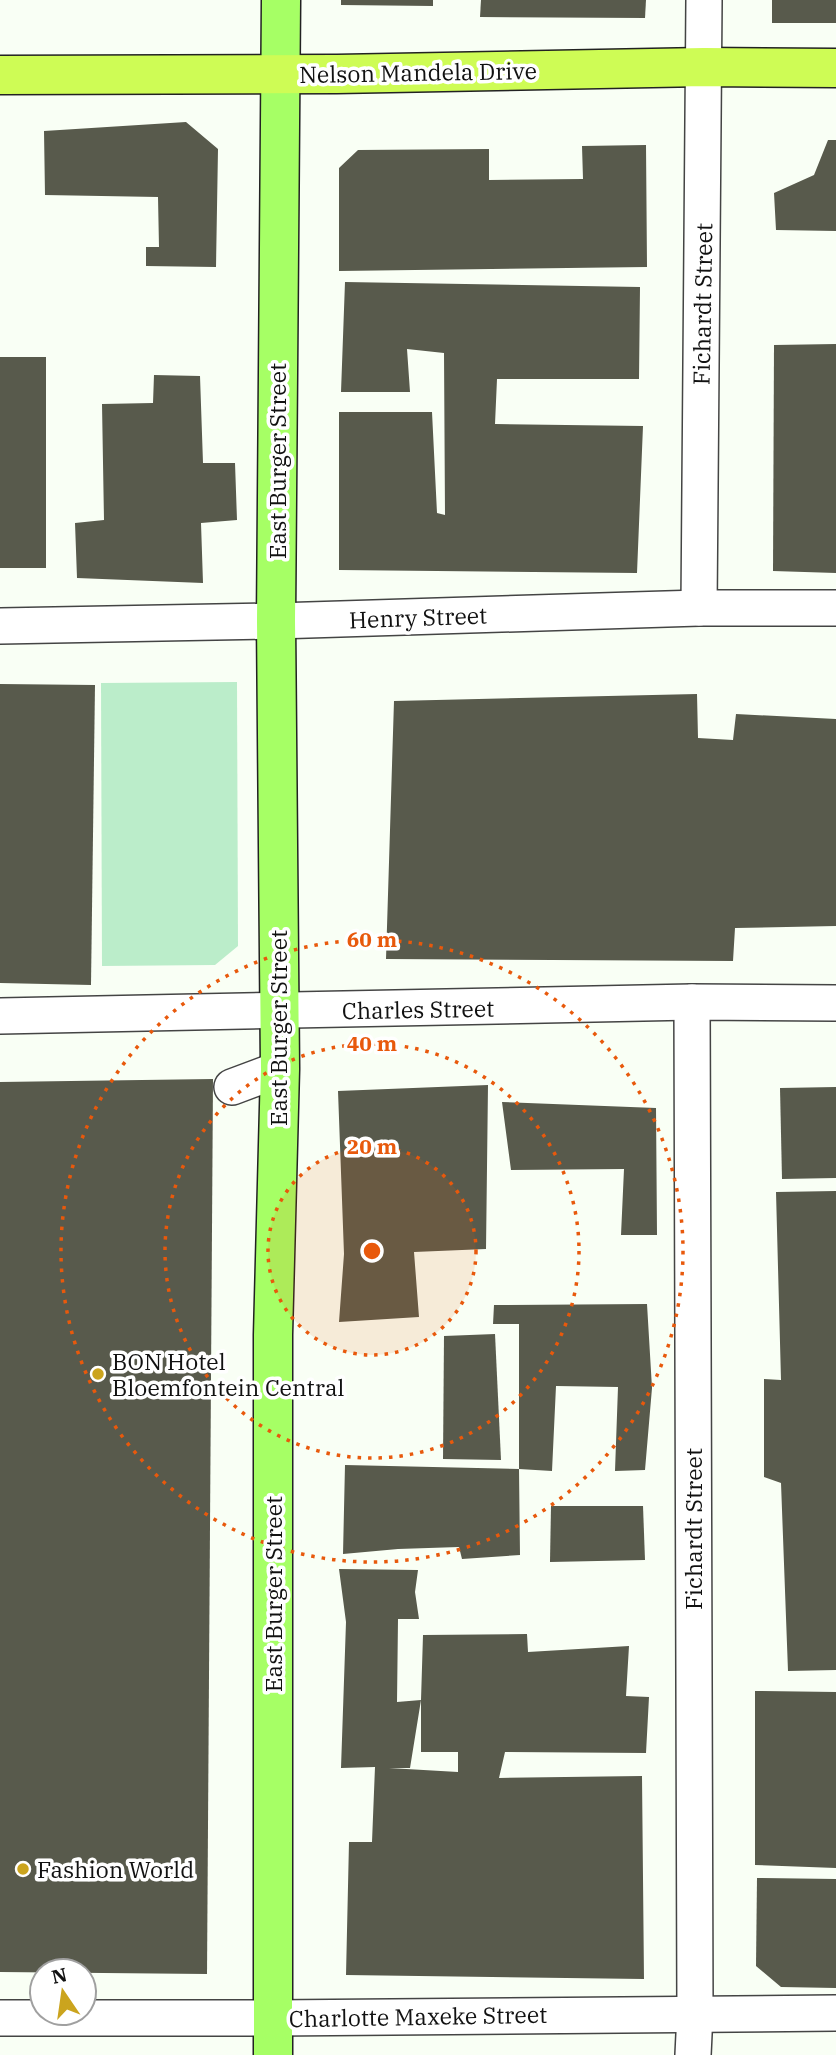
<svg xmlns="http://www.w3.org/2000/svg" width="836" height="2055" font-family="'IBM Plex Serif',serif">
  <style>
    .green { fill: #bbedca }
    .building { fill: #585a4c; fill-rule: evenodd }
    .lines { fill: none; stroke-linecap: round; stroke-linejoin: round }
    .minor-casing { stroke: #444; stroke-width: 38 }
    .major-casing { stroke: #222; stroke-width: 41 }
    .highway-casing { stroke: #222; stroke-width: 41 }
    .minor { stroke: #fff; stroke-width: 35 }
    .major { stroke: #a6ff65; stroke-width: 38 }
    .highway { stroke: #cefc55; stroke-width: 38 }
    .ring { fill: none; stroke: #e8590c; stroke-width: 3.5; stroke-dasharray: 3.5 7 }
    .poi-dot { fill: #cba41e; stroke: #fff; stroke-width: 2.5 }
    .labels { text-anchor: middle; dominant-baseline: central; stroke-width: 7; stroke-linejoin: round; paint-order: stroke }
    .street-label { font-size: 23px; fill: #111; stroke: #fff }
    .poi-label { font-size: 23px; fill: #111; stroke: #fff; text-anchor: start }
    .centre { fill: #e8590c; stroke: #fff; stroke-width: 3.5 }
    .ring-label { font-size: 21px; text-anchor: middle; font-weight: bold; fill: #e8590c; stroke: #fff; stroke-width: 7; stroke-linejoin: round; paint-order: stroke }
  </style>
  <rect width="100%" height="100%" fill="#f9fff5"/>
  <!-- green -->
  <polygon class="green" points="237,682 238,946 215,965 102,966 101,683"/>
  <!-- building -->
  <g class="building">
    <polygon points="341,0 433,0 433,6 341,5"/>
    <polygon points="481,0 646,0 645,18 480,17"/>
    <rect x="772" y="0" width="64" height="23"/>
    <polygon points="186,122 218,149 216,267 146,266 146,247 159,247 158,197 45,195 44,131"/>
    <polygon points="828,140 836,140 836,231 776,230 774,193 814,175"/>
    <polygon points="646,145 647,267 339,271 339,168 358,150 489,149 489,180 583,179 582,146"/>
    <polygon points="345,282 640,287 639,379 497,379 495,424 643,426 637,573 339,570 339,412 432,412 437,513 445,515 444,353 407,349 410,392 341,392"/>
    <polygon points="836,344 836,573 773,571 774,345"/>
    <rect x="0" y="357" width="46" height="211"/>
    <polygon points="154,375 200,376 203,463 235,463 237,520 201,523 203,583 77,578 75,523 104,520 102,404 153,403"/>
    <polygon points="0,684 95,685 91,985 0,983"/>
    <polygon points="697,694 698,738 733,740 736,714 836,719 836,926 735,928 733,961 386,959 394,701"/>
    <polygon points="213,1079 207,1974 0,1972 0,1082"/>
    <polygon points="488,1085 486,1249 414,1252 419,1317 339,1322 344,1254 338,1091"/>
    <polygon points="836,1087 836,1178 782,1179 780,1088"/>
    <polygon points="502,1102 656,1108 657,1235 621,1235 624,1169 511,1170"/>
    <polygon points="836,1191 836,1670 788,1671 781,1483 764,1477 764,1379 781,1380 776,1192"/>
    <polygon points="647,1304 652,1388 645,1470 615,1471 618,1387 556,1386 552,1471 519,1469 519,1324 493,1324 494,1305"/>
    <polygon points="495,1334 501,1460 443,1459 444,1336"/>
    <polygon points="345,1465 519,1469 520,1555 462,1559 459,1547 398,1549 343,1554"/>
    <polygon points="551,1506 643,1506 645,1560 550,1562"/>
    <path d="M339,1569L418,1570L415,1592L419,1619H398L397,1702L421,1700L423,1635L527,1634L528,1652L629,1646L626,1696L649,1697L646,1753L505,1752L499,1778L642,1776L644,1979L346,1975L349,1842H372L375,1767L341,1768L346,1622ZM421,1700V1752H458V1772L389,1768H410Z"/>
    <polygon points="755,1691 836,1692 836,1868 755,1865"/>
    <polygon points="757,1878 836,1879 836,1988 781,1987 756,1966"/>
  </g>
  <g class="lines">
    <!-- minor casing -->
    <g class="minor-casing">
      <g id="minor">
        <polyline points="699,608 704,0"/>
        <polyline points="0,626 276,621 699,608 836,608"/>
        <polyline points="692,1002 695,2013 693,2055"/>
        <polyline points="0,1016 692,1002 836,1003"/>
        <polyline points="232,1087 280,1069"/>
        <polyline points="0,2018 273,2018 836,2013"/>
      </g>
    </g>
    <!-- major casing -->
    <g class="major-casing">
      <polyline id="major" points="273,2055 273,1335 280,1069 276,621 281,0"/>
    </g>
    <!-- highway casing -->
    <g class="highway-casing">
      <polyline id="highway" points="0,75 337,74 704,67 836,68"/>
    </g>
    <!-- minor -->
    <use href="#minor" class="minor"/>
    <!-- major -->
    <use href="#major" class="major"/>
    <!-- highway -->
    <use href="#highway" class="highway"/>
  </g>
  <!-- distance rings -->
  <circle cx="372" cy="1251" r="104" fill="#e8590c" fill-opacity=".12"/>
  <g class="ring">
    <circle cx="372" cy="1251" r="104"/>
    <circle cx="372" cy="1251" r="207"/>
    <circle cx="372" cy="1251" r="311"/>
  </g>
  <!-- markers -->
  <g class="poi-dot">
    <circle cx="98" cy="1374" r="7"/>
    <circle cx="23" cy="1869" r="7"/>
  </g>
  <g class="labels">
    <!-- street labels -->
    <g class="street-label">
      <text transform="translate(418 72) rotate(-1)">Nelson Mandela Drive</text>
      <text transform="translate(702 304) rotate(-89)">Fichardt Street</text>
      <text transform="translate(277 461) rotate(-90)">East Burger Street</text>
      <text transform="translate(418 617) rotate(-2)">Henry Street</text>
      <text transform="translate(418 1009) rotate(-1)">Charles Street</text>
      <text transform="translate(278 1028) rotate(-90)">East Burger Street</text>
      <text transform="translate(693 1529) rotate(-90)">Fichardt Street</text>
      <text transform="translate(273 1594) rotate(-90)">East Burger Street</text>
      <text transform="translate(418 2016) rotate(-1)">Charlotte Maxeke Street</text>
    </g>
    <!-- poi labels -->
    <g class="poi-label">
      <text x="112" y="1361">BON Hotel<tspan x="112" dy="26">Bloemfontein Central</tspan></text>
      <text x="37" y="1869">Fashion World</text>
    </g>
  </g>
  <circle cx="372" cy="1251" r="10" class="centre"/>
  <g class="ring-label">
    <text x="372" y="947">60 m</text>
    <text x="372" y="1051">40 m</text>
    <text x="372" y="1154">20 m</text>
  </g>
  <!-- north arrow -->
  <g transform="translate(63 1992) rotate(347)"><circle r="33" fill="#ffffff" stroke="#a0a0a0" stroke-width="2"/>
  <path d="M0-5L12 26L0 18L-12 26Z" fill="#cba41e"/>
  <text y="-10" font-size="19" font-weight="bold" text-anchor="middle" fill="#111111">N</text>
  </g>
</svg>
